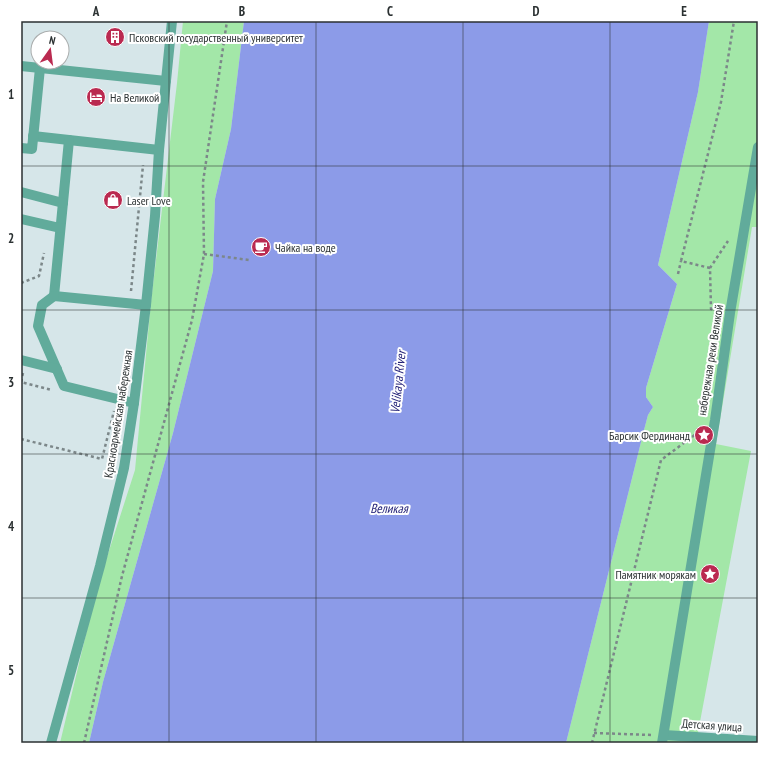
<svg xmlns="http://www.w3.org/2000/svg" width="779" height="764" font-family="'PT Sans Narrow',sans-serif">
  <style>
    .green { fill: #a3e7a8 }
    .water { fill: #8c9be8 }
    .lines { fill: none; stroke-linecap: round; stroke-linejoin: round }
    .path { stroke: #7c8789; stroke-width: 2.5; stroke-dasharray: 3 3; stroke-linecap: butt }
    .minor { stroke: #61ab9b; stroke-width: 10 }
    .grid { fill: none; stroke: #2b3132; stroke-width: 1; stroke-opacity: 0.55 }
    .labels { text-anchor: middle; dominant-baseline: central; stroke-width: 4; stroke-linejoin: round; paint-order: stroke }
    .poi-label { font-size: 12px; fill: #2b3132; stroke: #fff; text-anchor: start }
    .street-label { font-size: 12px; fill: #2b3132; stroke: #fff }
    .water-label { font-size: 13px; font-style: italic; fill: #1f1d74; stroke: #fff }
    .neatline { fill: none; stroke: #2b3132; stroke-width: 1.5 }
    .grid-label { font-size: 13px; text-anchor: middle; font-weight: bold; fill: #2b3132 }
  </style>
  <rect width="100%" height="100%" fill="#d6e6e9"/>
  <!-- green -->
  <g class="green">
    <polygon points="183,21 244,21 231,129 215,199 213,271 173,433 103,682 89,743 60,743 97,588 135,470 151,302 177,83"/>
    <polygon points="709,21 758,21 758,227 752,227 716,444 751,451 696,743 566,743 644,430 648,415 653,407 646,397 646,388 677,284 658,265 698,92"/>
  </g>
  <!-- water -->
  <polygon class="water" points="244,21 709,21 698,92 658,265 677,284 646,388 646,397 653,407 648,415 644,430 566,743 89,743 103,682 173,433 213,271 215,199 231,129"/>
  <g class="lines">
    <!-- path -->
    <g class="path">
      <polyline points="204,254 249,260"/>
      <polyline points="710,268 681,261 721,102 734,21"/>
      <polyline points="678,274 681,261"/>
      <polyline points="21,283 39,276 44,253"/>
      <polyline points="131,291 143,165"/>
      <polyline points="718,311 711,309 710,268 728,241"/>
      <polyline points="23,373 21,382 52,390"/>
      <polyline points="21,439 102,459 114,411"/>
      <polyline points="594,733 652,735"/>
      <polyline points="84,743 122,576 192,320 204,254 203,182 227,21"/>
      <polyline points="592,743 661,460 700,431"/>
    </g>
    <!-- minor -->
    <g class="minor">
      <polyline points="21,66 166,81"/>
      <polyline points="33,136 159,150"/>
      <polyline points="69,140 54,296 146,305"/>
      <polyline points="21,148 32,149 40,68"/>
      <polyline points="21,192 63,203"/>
      <polyline points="21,219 60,228"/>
      <polyline points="54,296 42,305 38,326 64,386 134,403"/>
      <polyline points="21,360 57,369"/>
      <polyline points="664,735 758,741"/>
      <polyline points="51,743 100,566 124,468 134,403 146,305 155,216 159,150 172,21"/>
      <polyline points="662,743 715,420 730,313 758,147"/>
    </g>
  </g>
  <!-- grid -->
  <path class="grid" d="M169,21V743M316,21V743M463,21V743M610,21V743M21,166H758M21,310H758M21,454H758M21,598H758"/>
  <!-- icons -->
  <defs>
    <g id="building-disc" transform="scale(1)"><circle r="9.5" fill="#ba2a50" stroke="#fff"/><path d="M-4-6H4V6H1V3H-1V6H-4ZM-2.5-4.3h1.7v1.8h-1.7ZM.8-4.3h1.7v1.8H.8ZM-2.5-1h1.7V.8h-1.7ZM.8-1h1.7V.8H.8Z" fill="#fff"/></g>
    <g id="hotel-disc" transform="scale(1)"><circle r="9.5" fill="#ba2a50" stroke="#fff"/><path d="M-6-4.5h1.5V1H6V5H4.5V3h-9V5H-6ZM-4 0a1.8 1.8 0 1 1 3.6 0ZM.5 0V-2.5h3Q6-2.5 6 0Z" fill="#fff"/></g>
    <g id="shop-disc" transform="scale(1)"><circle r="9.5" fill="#ba2a50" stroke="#fff"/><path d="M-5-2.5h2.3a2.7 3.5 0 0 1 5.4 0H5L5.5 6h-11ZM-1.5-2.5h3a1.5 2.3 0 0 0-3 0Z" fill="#fff"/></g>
    <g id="cafe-disc" transform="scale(1)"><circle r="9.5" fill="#ba2a50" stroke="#fff"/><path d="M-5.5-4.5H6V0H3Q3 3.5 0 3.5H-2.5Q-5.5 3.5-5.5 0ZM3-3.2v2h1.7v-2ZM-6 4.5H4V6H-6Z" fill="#fff"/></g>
    <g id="sight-disc" transform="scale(1)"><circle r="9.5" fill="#ba2a50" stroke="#fff"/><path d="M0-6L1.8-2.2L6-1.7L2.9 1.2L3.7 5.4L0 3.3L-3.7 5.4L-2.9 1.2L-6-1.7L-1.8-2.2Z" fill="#fff"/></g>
  </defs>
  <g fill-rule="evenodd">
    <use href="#building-disc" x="115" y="37"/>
    <use href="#hotel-disc" x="96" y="97"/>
    <use href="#shop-disc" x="113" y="200"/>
    <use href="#cafe-disc" x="261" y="247"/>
    <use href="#sight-disc" x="704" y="435"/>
    <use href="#sight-disc" x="710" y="574"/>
  </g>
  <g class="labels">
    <!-- poi labels -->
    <g class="poi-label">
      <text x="129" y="37">Псковский государственный университет</text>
      <text x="110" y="97">На Великой</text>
      <text x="127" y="200">Laser Love</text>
      <text x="275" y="247">Чайка на воде</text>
      <text x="690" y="435" text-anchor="end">Барсик Фердинанд</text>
      <text x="696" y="574" text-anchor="end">Памятник морякам</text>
    </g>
    <!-- street labels -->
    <g class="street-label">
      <text transform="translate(710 360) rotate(-81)">набережная реки Великой</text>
      <text transform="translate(118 414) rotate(-81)">Красноармейская набережная</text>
      <text transform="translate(712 725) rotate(4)">Детская улица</text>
    </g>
    <!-- water labels -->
    <g class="water-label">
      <text transform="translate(398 382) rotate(-84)">Velikaya River</text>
      <text x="389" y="508">Великая</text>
    </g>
  </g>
  <!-- border -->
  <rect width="779" height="764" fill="none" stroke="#ffffff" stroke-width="44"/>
  <!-- north arrow -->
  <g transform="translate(50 50) rotate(14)"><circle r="19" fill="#ffffff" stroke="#aaadad"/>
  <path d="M0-3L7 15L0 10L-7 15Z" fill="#ba2a50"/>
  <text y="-6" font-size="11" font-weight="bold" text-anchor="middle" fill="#2b3132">N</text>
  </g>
  <rect x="22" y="22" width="735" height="720" class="neatline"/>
  <g class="grid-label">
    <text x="96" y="16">A</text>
    <text x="242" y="16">B</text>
    <text x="390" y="16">C</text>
    <text x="536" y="16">D</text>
    <text x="684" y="16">E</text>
    <text x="11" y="99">1</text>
    <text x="11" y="243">2</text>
    <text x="11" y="387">3</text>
    <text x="11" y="531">4</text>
    <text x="11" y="675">5</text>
  </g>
</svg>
